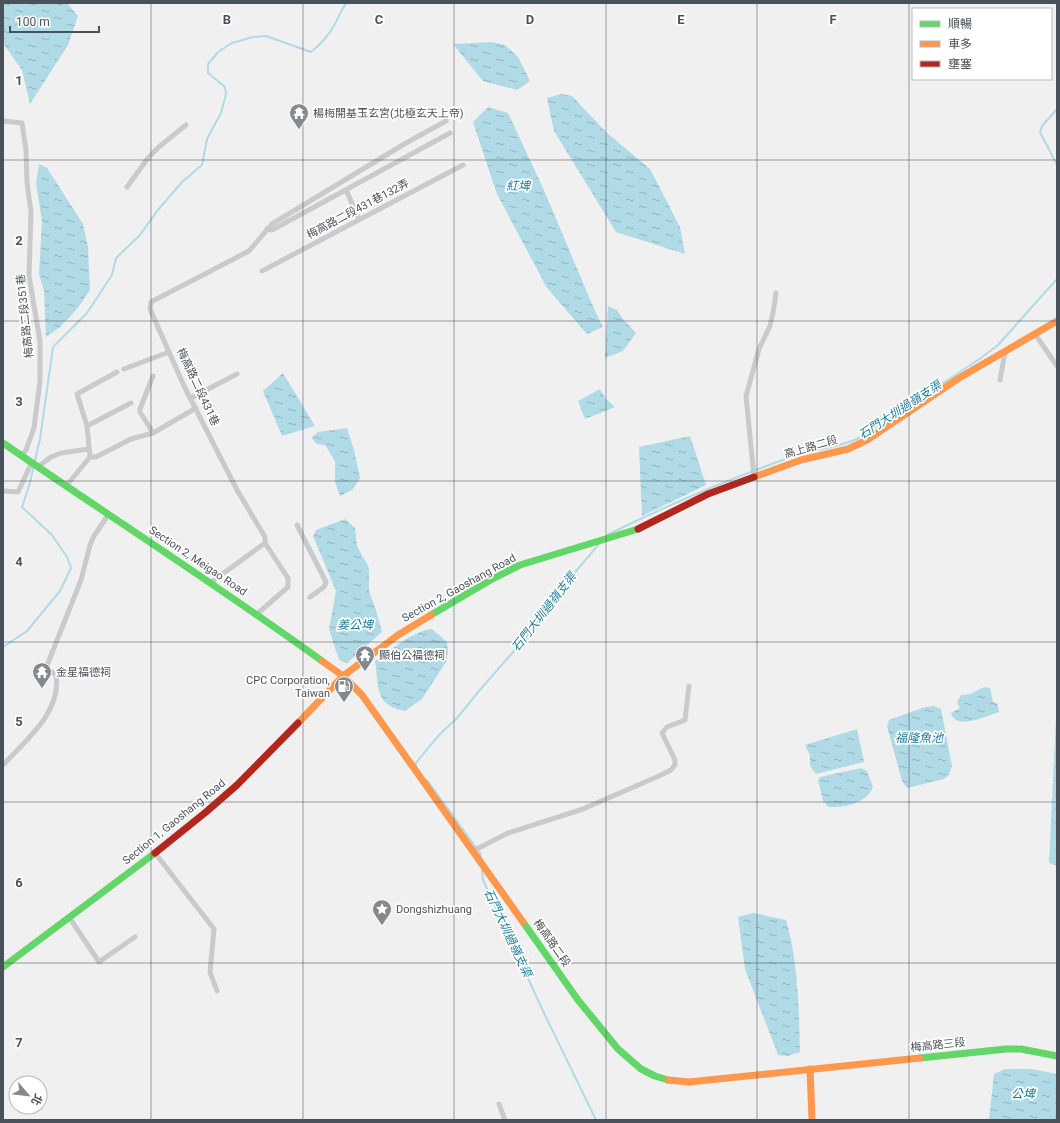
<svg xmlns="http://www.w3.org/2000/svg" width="1060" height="1123" font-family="Roboto,'Noto Sans TC',sans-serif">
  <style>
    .water { fill: url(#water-ripples) }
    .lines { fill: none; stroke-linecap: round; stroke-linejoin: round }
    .stream { stroke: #b0dae6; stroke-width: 2 }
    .street { stroke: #c8cacb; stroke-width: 5 }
    .fast { stroke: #63d668; stroke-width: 7 }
    .slow { stroke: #ff974d; stroke-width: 7 }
    .jam { stroke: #b3261e; stroke-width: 7 }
    .grid { fill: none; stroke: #49525a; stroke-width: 1; stroke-opacity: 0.55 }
    .labels { text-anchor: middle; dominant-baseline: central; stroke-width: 3.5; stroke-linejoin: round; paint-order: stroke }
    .poi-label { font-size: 11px; fill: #49525a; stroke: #fff; text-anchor: start }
    .street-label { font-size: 11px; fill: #49525a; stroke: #fff }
    .water-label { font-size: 12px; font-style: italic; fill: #1e7c98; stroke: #fff }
    .grid-label { font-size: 13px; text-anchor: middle; font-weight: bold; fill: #49525a; stroke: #fff; stroke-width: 3.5; stroke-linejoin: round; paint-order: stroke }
  </style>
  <defs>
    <pattern id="water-ripples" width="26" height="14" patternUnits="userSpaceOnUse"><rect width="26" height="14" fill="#b0dae6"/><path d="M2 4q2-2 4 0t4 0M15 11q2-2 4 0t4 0" fill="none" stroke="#91b3bd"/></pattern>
  </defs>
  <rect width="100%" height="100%" fill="#f0f0f0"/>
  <!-- water -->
  <g class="water">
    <polygon points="3,3 67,3 78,16 68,45 30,104 22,70 5,46 3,38"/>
    <polygon points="492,42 505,45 518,57 530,81 517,90 483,81 453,44"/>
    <polygon points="561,94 572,96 606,132 650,169 680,227 685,254 616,232 554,131 547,98"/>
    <polygon points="488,107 508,113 543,188 595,311 603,327 587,334 547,288 497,194 473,122"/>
    <polygon points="39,164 47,168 83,224 88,247 90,290 77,309 60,327 46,337 44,291 39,274 42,221 36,184"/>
    <polygon points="608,306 617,310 623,319 636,333 623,351 605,358"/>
    <polygon points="283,373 315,426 282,436 263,391"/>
    <polygon points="600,389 605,398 615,407 585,419 578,401"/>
    <polygon points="347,428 354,450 360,478 352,490 340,496 335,482 335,461 325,445 317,444 311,438 318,432"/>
    <polygon points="690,436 706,485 642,516 639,447"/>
    <polygon points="345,519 355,528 357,546 369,568 369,591 375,607 382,632 347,663 339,660 329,629 336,591 313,536 316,530"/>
    <path d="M432,629L447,642L448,653L446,662L422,699L405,711C374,705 379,687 375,661C390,651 413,631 432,629Z"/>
    <path d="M984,687L990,688L993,702L997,703L999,712C986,716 956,731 951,713L960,708L957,702L961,695L970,694Z"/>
    <polygon points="934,706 941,709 952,766 949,775 944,779 907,788 902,781 887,726 889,720 925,707"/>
    <polygon points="1056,717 1057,717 1057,866 1049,863"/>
    <polygon points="857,729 864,762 816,774 810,766 810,755 805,745"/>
    <path d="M861,768L867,771L873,787C867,803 844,808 829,807L823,801L818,780L820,777Z"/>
    <path d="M753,913L786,920C798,960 799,1011 800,1052L788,1056L778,1055L745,969L738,917Z"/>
    <polygon points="1005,1069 1031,1069 1057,1074 1057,1120 989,1120 994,1074"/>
  </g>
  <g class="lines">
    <!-- stream -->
    <g class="stream">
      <polyline points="1057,109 1042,126 1040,132 1057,165"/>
      <path d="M607,536L609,534C668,505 729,479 791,457C814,449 840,448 861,437L981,358L998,345L1057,279"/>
      <path d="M3,647L27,631L60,591L71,568L67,557L52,535L22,507L29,486L40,439L53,347L87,313L112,275L116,258L139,236L158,210L182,182L202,165L207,139L221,113L226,94L225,87L208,73V64L218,52L232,43L253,37L266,36L311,52C321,44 330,34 336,22C339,16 341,9 347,3"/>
      <polyline points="416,765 415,764 439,735 457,718 479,691 528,635 549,603 599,544"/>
      <polyline points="427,780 480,853 481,858"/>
      <polyline points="482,869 483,880 543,1011 596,1120"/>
    </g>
    <!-- street -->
    <g class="street">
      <polyline points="3,121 22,123 26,150 27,183 31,212 29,276 40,341 40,381 34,428 26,450 22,456"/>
      <polyline points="127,187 148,158 160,146 186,125"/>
      <polyline points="346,190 359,219"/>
      <polyline points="267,229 272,230 450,133"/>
      <polyline points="262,271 463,165"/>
      <polyline points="1035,334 1057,366"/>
      <polyline points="124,369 169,352"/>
      <polyline points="1000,380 1005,352"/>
      <polyline points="191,398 237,374"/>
      <polyline points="87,426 131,403"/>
      <polyline points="153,433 140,412 140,409 153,376"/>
      <polyline points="90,457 87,426 77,394 117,372"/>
      <polyline points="39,466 51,457 61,453 89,449"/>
      <polyline points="754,477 746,396 759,349 770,326 773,313 776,293"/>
      <polyline points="67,485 90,457 96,457 131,439 153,433 196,408"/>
      <polyline points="3,491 18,492 32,462"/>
      <polyline points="297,525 326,582 324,587 310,597"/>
      <polyline points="210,583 265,543 265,537 237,490 184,386 150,309 151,302 249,251 272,224 406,143 446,121"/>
      <polyline points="257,614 288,587 288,578 265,543"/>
      <path d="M3,765C25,741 62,712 56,675L46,668L81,580L90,545L94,536L108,515"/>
      <polyline points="473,851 508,833 583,809 659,776 671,770 675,765 675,760 662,733 667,727 685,720 689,686"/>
      <polyline points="155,853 214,929 210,972 217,991"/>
      <polyline points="69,917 99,962 135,937"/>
      <polyline points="499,1104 505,1120"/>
    </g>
    <!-- fast -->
    <g class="fast">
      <path d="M3,443C109,516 217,585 322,661"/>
      <polyline points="431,615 494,578 520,565 638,529"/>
      <polyline points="523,922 578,1000 618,1049 641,1069 655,1076 668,1080"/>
      <polyline points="3,967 155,853"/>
      <polyline points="920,1058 1006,1049 1021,1049 1057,1056"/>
    </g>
    <!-- slow -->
    <g class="slow">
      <polyline points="754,477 801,460 848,449 867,440 959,378 1057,321"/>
      <polyline points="322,661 343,676 362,695 523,922"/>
      <polyline points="298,723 343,676 398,635 431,615"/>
      <polyline points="810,1069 812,1120"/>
      <polyline points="668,1080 689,1082 920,1058"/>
    </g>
    <!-- jam -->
    <g class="jam">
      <polyline points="638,529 708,494 754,477"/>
      <polyline points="155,853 206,812 237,785 298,723"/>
    </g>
  </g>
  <!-- grid -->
  <path class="grid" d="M151,3V1120M303,3V1120M454,3V1120M606,3V1120M757,3V1120M909,3V1120M3,160H1057M3,321H1057M3,481H1057M3,642H1057M3,802H1057M3,963H1057"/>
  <!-- icons -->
  <defs>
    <g id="temple-pin" transform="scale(1)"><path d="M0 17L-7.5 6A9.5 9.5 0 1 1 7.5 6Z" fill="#83898e" stroke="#fff"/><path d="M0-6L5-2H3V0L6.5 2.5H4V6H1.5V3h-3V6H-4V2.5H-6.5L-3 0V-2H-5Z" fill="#fff"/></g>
    <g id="fuel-pin" transform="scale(1)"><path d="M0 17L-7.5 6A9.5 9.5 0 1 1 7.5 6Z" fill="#83898e" stroke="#fff"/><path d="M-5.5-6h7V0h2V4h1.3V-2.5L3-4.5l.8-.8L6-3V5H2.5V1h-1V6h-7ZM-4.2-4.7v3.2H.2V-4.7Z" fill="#fff"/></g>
    <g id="sight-pin" transform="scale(1)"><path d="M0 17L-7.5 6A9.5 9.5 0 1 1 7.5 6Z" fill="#83898e" stroke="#fff"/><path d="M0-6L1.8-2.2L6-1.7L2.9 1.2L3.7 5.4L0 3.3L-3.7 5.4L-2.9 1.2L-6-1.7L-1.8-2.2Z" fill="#fff"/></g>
  </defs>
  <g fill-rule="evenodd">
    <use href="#temple-pin" x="299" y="113"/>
    <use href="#temple-pin" x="365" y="655"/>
    <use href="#temple-pin" x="42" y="672"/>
    <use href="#fuel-pin" x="344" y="686"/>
    <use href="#sight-pin" x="382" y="909"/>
  </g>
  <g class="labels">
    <!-- poi labels -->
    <g class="poi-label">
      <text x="313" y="113">楊梅開基玉玄宮(北極玄天上帝)</text>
      <text x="379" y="655">顯伯公福德祠</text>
      <text x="56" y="672">金星福德祠</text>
      <text x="330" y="680" text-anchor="end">CPC Corporation,<tspan x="330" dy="13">Taiwan</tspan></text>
      <text x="396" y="909">Dongshizhuang</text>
    </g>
    <!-- street labels -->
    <g class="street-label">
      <text transform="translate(358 209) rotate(-28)">梅高路二段431巷132弄</text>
      <text transform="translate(25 316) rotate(-96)">梅高路二段351巷</text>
      <text transform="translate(198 387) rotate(65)">梅高路二段431巷</text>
      <text transform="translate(811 447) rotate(-16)">高上路二段</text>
      <text transform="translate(198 561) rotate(34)">Section 2, Meigao Road</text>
      <text transform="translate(459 588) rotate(-29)">Section 2, Gaoshang Road</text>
      <text transform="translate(174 822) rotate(-39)">Section 1, Gaoshang Road</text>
      <text transform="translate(552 943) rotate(55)">梅高路二段</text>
      <text transform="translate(938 1045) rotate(-6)">梅高路三段</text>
    </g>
    <!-- water labels -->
    <g class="water-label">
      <text x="518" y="186">紅埤</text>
      <text transform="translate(900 410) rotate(-33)">石門大圳過嶺支渠</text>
      <text transform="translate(544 612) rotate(-52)">石門大圳過嶺支渠</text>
      <text x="355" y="625">姜公埤</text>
      <text x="919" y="738">福隆魚池</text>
      <text transform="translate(508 933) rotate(65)">石門大圳過嶺支渠</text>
      <text x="1023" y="1094">公埤</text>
    </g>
  </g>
  <g class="grid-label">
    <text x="227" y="24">B</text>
    <text x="379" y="24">C</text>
    <text x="530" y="24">D</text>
    <text x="681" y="24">E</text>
    <text x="833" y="24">F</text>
    <text x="19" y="85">1</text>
    <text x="19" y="245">2</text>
    <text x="19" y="406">3</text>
    <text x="19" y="566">4</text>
    <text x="19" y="726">5</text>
    <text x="19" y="887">6</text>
    <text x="19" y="1047">7</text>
  </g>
  <!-- border -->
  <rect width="1060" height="1123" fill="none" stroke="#49525a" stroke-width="8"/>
  <!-- legend -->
  <rect x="912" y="8" width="140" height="72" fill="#ffffff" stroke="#b6babd"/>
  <rect x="920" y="21" width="20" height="6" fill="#63d668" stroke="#b6babd"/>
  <text x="948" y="28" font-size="12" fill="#49525a">順暢</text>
  <rect x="920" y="41" width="20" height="6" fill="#ff974d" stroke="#b6babd"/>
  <text x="948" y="48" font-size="12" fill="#49525a">車多</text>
  <rect x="920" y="61" width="20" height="6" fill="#b3261e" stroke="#b6babd"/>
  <text x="948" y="68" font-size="12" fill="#49525a">壅塞</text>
  <!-- north arrow -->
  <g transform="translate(28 1095) rotate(118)"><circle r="19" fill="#ffffff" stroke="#b6babd"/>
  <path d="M0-3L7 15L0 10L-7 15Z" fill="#83898e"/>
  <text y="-6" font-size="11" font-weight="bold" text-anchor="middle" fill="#49525a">北</text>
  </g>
  <!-- scale -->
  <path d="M10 26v6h89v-6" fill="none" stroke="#49525a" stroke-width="2"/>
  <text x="16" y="26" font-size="12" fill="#49525a" stroke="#ffffff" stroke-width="3" paint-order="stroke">100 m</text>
</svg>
